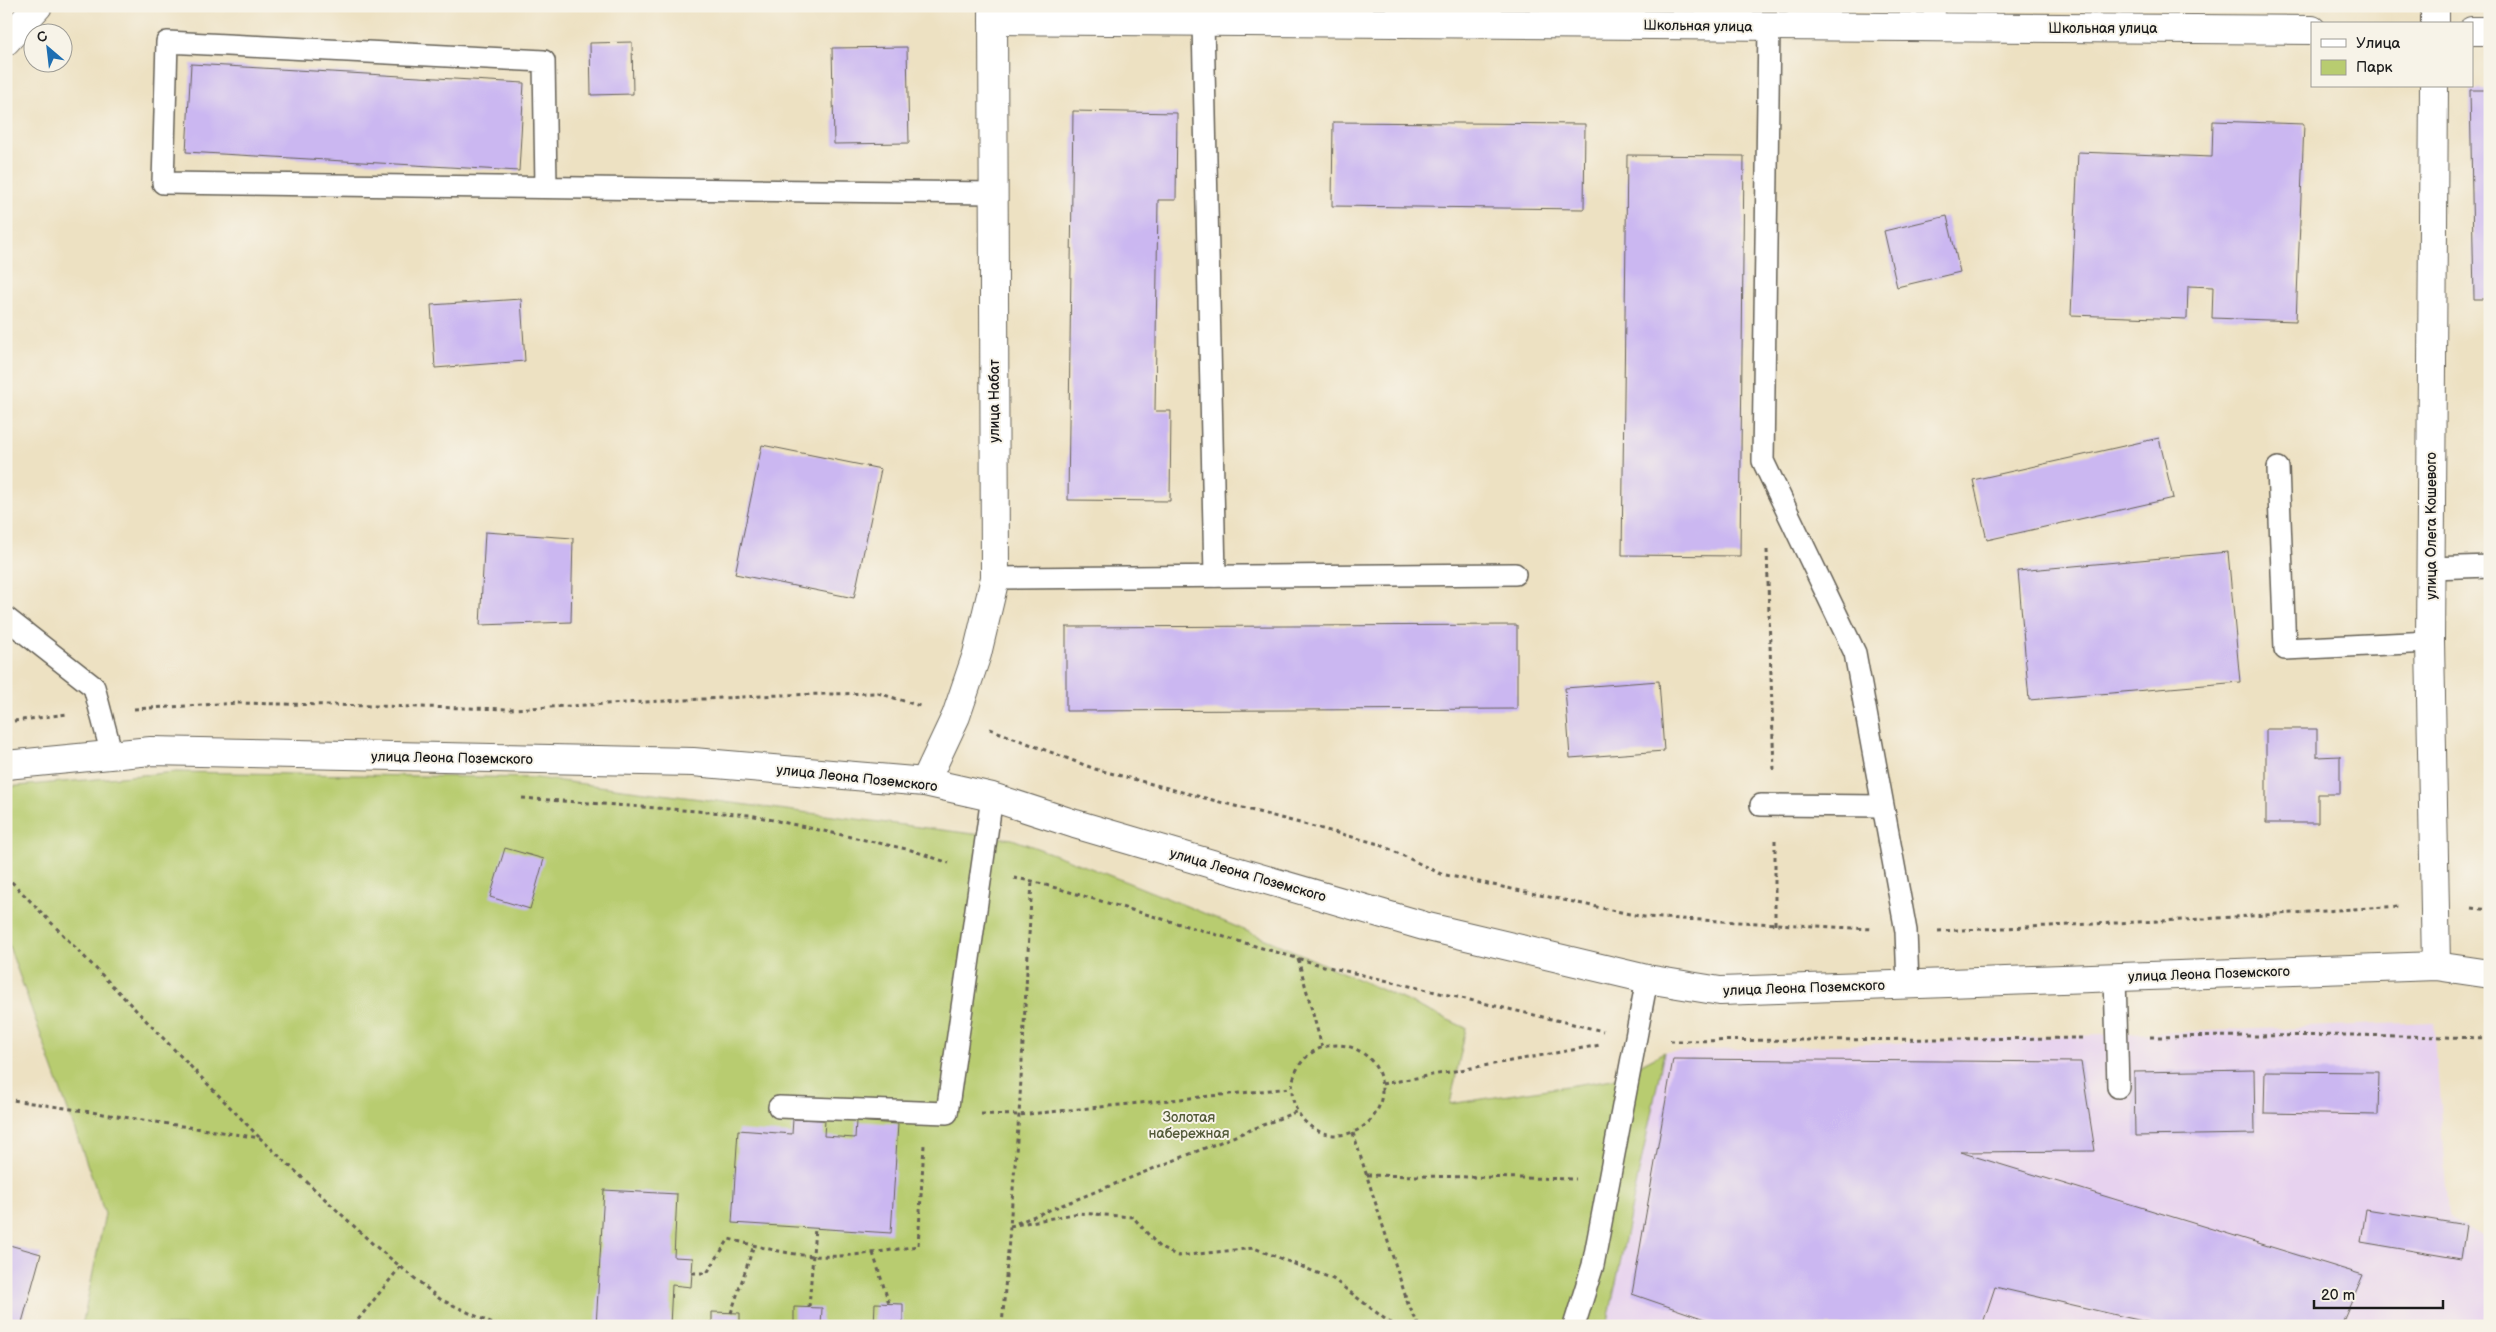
<svg xmlns="http://www.w3.org/2000/svg" width="2496" height="1332" font-family="'Balsamiq Sans',sans-serif">
  <style>
    .built { fill: #e7d2ef }
    .green { fill: #b8cc70; stroke: #6a7446 }
    .building { fill: #cbb7f1 }
    .lines { fill: none; stroke-linecap: round; stroke-linejoin: round }
    .service-casing { stroke: #656156; stroke-width: 24 }
    .pedestrian-casing { stroke: #656156; stroke-width: 30 }
    .minor-casing { stroke: #656156; stroke-width: 30 }
    .primary-casing { stroke: #656156; stroke-width: 30 }
    .path { stroke: #656156; stroke-width: 3; stroke-dasharray: 4 4; stroke-linecap: butt }
    .service { stroke: #fff; stroke-width: 21 }
    .pedestrian { stroke: #fff; stroke-width: 28 }
    .minor { stroke: #fff; stroke-width: 28 }
    .primary { stroke: #fff; stroke-width: 28 }
    .labels { text-anchor: middle; dominant-baseline: central; stroke-width: 4; stroke-linejoin: round; paint-order: stroke }
    .street-label { font-size: 14px; fill: #1c1c1c; stroke: #f7f3e8 }
    .park-label { font-size: 14px; fill: #535a39; stroke: #f7f3e8 }
  </style>
  <rect width="100%" height="100%" fill="#f7f3e8"/>
  <filter id="ink" filterUnits="userSpaceOnUse"><feTurbulence type="fractalNoise" baseFrequency=".02" numOctaves="2"/><feDisplacementMap in="SourceGraphic" scale="10" xChannelSelector="R" yChannelSelector="G"/><feConvolveMatrix kernelMatrix="1 2 1 2 8 2 1 2 1" color-interpolation-filters="sRGB"/></filter>
  <filter id="wash" filterUnits="userSpaceOnUse"><feTurbulence type="fractalNoise" baseFrequency=".0096" numOctaves="4" result="noise"/><feDisplacementMap in="SourceGraphic" scale="20" xChannelSelector="R" yChannelSelector="G"/><feGaussianBlur stdDeviation="1.12" result="paint"/><feColorMatrix in="noise" values="0 0 0 0 0 0 0 0 0 0 0 0 0 0 0 0 0 1.4 0 .05"/><feComposite in="paint" operator="in"/></filter>
  <g filter="url(#wash)">
    <rect width="100%" height="100%" fill="#ede1c2"/>
    <!-- built -->
    <polygon class="built" points="2434,1022 2448,1217 2490,1241 2490,1326 1607,1326 1664,1052"/>
    <!-- green -->
    <path class="green" d="M176,772L537,778L1012,839C1166,894 1317,960 1466,1028L1450,1104L1613,1079L1664,1052L1607,1326H82L105,1214L6,938V787Z"/>
    <g id="blocks">
      <!-- building -->
      <g class="building">
        <polygon points="632,42 633,94 591,95 590,43"/>
        <polygon points="907,47 909,143 834,144 832,48"/>
        <polygon points="191,64 524,83 519,171 186,152"/>
        <polygon points="2470,90 2490,90 2490,299 2474,299"/>
        <polygon points="1073,111 1177,113 1176,200 1158,200 1155,411 1171,411 1170,501 1068,500"/>
        <polygon points="2213,121 2304,124 2296,321 2212,318 2213,287 2188,286 2187,319 2071,315 2078,152 2212,157"/>
        <polygon points="1333,122 1585,124 1584,209 1332,206"/>
        <polygon points="1627,155 1744,156 1740,556 1622,555"/>
        <polygon points="1947,216 1960,272 1897,287 1884,231"/>
        <polygon points="521,299 525,361 435,368 431,305"/>
        <polygon points="2159,438 2173,498 1987,540 1973,480"/>
        <polygon points="762,445 881,469 854,598 735,574"/>
        <polygon points="485,532 573,538 571,622 480,625"/>
        <polygon points="2228,552 2240,682 2029,700 2018,571"/>
        <polygon points="1517,625 1517,709 1066,711 1066,627"/>
        <polygon points="1659,681 1664,751 1570,758 1565,688"/>
        <polygon points="2266,729 2317,729 2317,757 2340,756 2340,794 2318,794 2318,823 2266,823"/>
        <polygon points="505,848 544,859 530,909 490,897"/>
        <polygon points="1673,1059 2081,1062 2095,1151 1960,1152 2363,1275 2341,1326 2164,1326 1995,1287 1982,1326 1725,1326 1632,1294"/>
        <polygon points="2254,1070 2255,1134 2135,1136 2134,1072"/>
        <polygon points="2265,1071 2379,1072 2378,1115 2264,1113"/>
        <polygon points="793,1119 825,1120 824,1136 855,1138 856,1121 898,1124 891,1233 732,1223 738,1130 792,1134"/>
        <polygon points="604,1190 677,1194 674,1257 693,1258 691,1287 672,1285 670,1326 596,1326"/>
        <polygon points="2366,1209 2466,1225 2461,1259 2361,1242"/>
        <polygon points="6,1244 41,1254 21,1326 6,1326"/>
        <polygon points="875,1303 903,1304 903,1326 874,1326"/>
        <polygon points="794,1307 822,1308 821,1326 794,1326"/>
        <polygon points="712,1312 740,1313 740,1326 712,1326"/>
      </g>
    </g>
  </g>
  <g filter="url(#ink)">
    <use href="#blocks" fill-opacity="0" stroke="#656156" stroke-width="1"/>
    <g class="lines">
      <!-- service casing -->
      <g class="service-casing">
        <g id="service">
          <polyline points="1594,6 1594,25"/>
          <polyline points="1934,6 1935,27"/>
          <polyline points="1203,22 1215,576"/>
          <polyline points="1769,26 1763,461 1855,653 1906,931 1908,984"/>
          <polyline points="546,187 544,61 167,42 163,183 994,193"/>
          <polyline points="2278,468 2285,649 2430,642"/>
          <polyline points="2431,568 2490,566"/>
          <polyline points="995,578 1515,574"/>
          <polyline points="6,618 94,687 112,755"/>
          <polyline points="1761,805 1882,806"/>
          <polyline points="2115,977 2118,1087"/>
          <polyline points="779,1107 947,1113 992,797"/>
          <polyline points="1574,1326 1593,1265 1647,979"/>
        </g>
      </g>
      <!-- pedestrian casing -->
      <g class="pedestrian-casing">
        <polyline id="pedestrian" points="6,41 38,6"/>
      </g>
      <!-- minor casing -->
      <g class="minor-casing">
        <g id="minor">
          <polyline points="993,20 2312,30"/>
          <polyline points="2435,24 2435,6"/>
          <polyline points="2472,31 2490,31"/>
          <polyline points="2434,86 2430,642 2436,966"/>
          <polyline points="925,782 956,716 977,654 995,578 993,6"/>
        </g>
      </g>
      <!-- primary casing -->
      <g class="primary-casing">
        <polyline id="primary" points="6,765 151,751 693,762 925,782 992,797 1075,824 1424,926 1647,979 1720,991 2436,966 2490,974"/>
      </g>
      <!-- path -->
      <g class="path">
        <polyline points="1767,550 1774,771"/>
        <polyline points="134,709 237,703 511,709 780,695 878,693 920,706"/>
        <polyline points="6,722 68,714"/>
        <polyline points="990,729 1095,769 1379,844 1441,874 1644,917 1872,929"/>
        <polyline points="522,798 750,815 911,850 949,863"/>
        <polyline points="1775,840 1775,924"/>
        <polyline points="6,876 259,1137"/>
        <polyline points="1014,878 1032,881 1324,966 1603,1031"/>
        <polyline points="2472,908 2490,910"/>
        <polyline points="1938,931 2204,919 2399,906"/>
        <polyline points="1298,959 1322,1047"/>
        <polyline points="2150,1037 2352,1035 2490,1038"/>
        <polyline points="1670,1041 2084,1038"/>
        <circle cx="1337" cy="1090" r="45"/>
        <polyline points="1382,1084 1600,1045"/>
        <polyline points="6,1099 260,1138 374,1245 440,1299 497,1326"/>
        <polyline points="981,1114 1019,1115 1291,1088"/>
        <polyline points="1353,1133 1408,1304 1419,1326"/>
        <polyline points="1367,1175 1576,1179"/>
        <polyline points="1017,1223 1298,1111"/>
        <polyline points="1010,1226 1079,1213 1133,1217 1160,1248 1179,1256 1254,1248 1333,1279 1394,1326"/>
        <polyline points="873,1253 889,1303"/>
        <path d="M692,1273H707L729,1239C757,1246 785,1254 813,1256C848,1258 884,1251 918,1246L924,1145"/>
        <polyline points="809,1307 815,1228"/>
        <polyline points="731,1313 754,1245"/>
        <polyline points="353,1326 401,1266"/>
        <polyline points="1002,1326 1019,1115 1032,881"/>
      </g>
      <!-- service -->
      <use href="#service" class="service"/>
      <!-- pedestrian -->
      <use href="#pedestrian" class="pedestrian"/>
      <!-- minor -->
      <use href="#minor" class="minor"/>
      <!-- primary -->
      <use href="#primary" class="primary"/>
    </g>
  </g>
  <g class="labels">
    <!-- street labels -->
    <g class="street-label">
      <text transform="translate(1698 26) rotate(1)">Школьная улица</text>
      <text x="2103" y="28">Школьная улица</text>
      <text transform="translate(994 401) rotate(-90)">улица Набат</text>
      <text transform="translate(2431 526) rotate(-90)">улица Олега Кошевого</text>
      <text transform="translate(452 758) rotate(1)">улица Леона Поземского</text>
      <text transform="translate(857 778) rotate(6)">улица Леона Поземского</text>
      <text transform="translate(1248 875) rotate(16)">улица Леона Поземского</text>
      <text transform="translate(2209 974) rotate(-2)">улица Леона Поземского</text>
      <text transform="translate(1804 988) rotate(-2)">улица Леона Поземского</text>
    </g>
    <!-- park labels -->
    <g class="park-label">
      <text x="1189" y="1117">Золотая<tspan x="1189" dy="16">набережная</tspan></text>
    </g>
  </g>
  <!-- margin -->
  <rect width="2496" height="1332" fill="none" stroke="#f7f3e8" stroke-width="25"/>
  <!-- legend -->
  <rect x="2311" y="22" width="162" height="65" fill="#f7f3e8" stroke="#9f9d96"/>
  <rect x="2321" y="39" width="25" height="8" fill="#ffffff" stroke="#9f9d96"/>
  <text x="2356" y="48" font-size="15" fill="#1c1c1c">Улица</text>
  <rect x="2321" y="60" width="25" height="15" fill="#b8cc70" stroke="#9f9d96"/>
  <text x="2356" y="72" font-size="15" fill="#1c1c1c">Парк</text>
  <!-- north arrow -->
  <g transform="translate(48 48) rotate(332)"><circle r="24" fill="#f7f3e8" stroke="#9f9d96"/>
  <path d="M0-4L9 19L0 12L-9 19Z" fill="#1f6fb2"/>
  <text y="-8" font-size="14" font-weight="bold" text-anchor="middle" fill="#1c1c1c">С</text>
  </g>
  <!-- scale -->
  <path d="M2314 1300v8h129v-8" fill="none" stroke="#1c1c1c" stroke-width="2.5"/>
  <text x="2321" y="1300" font-size="15" fill="#1c1c1c" stroke="#f7f3e8" stroke-width="4" paint-order="stroke">20 m</text>
</svg>
